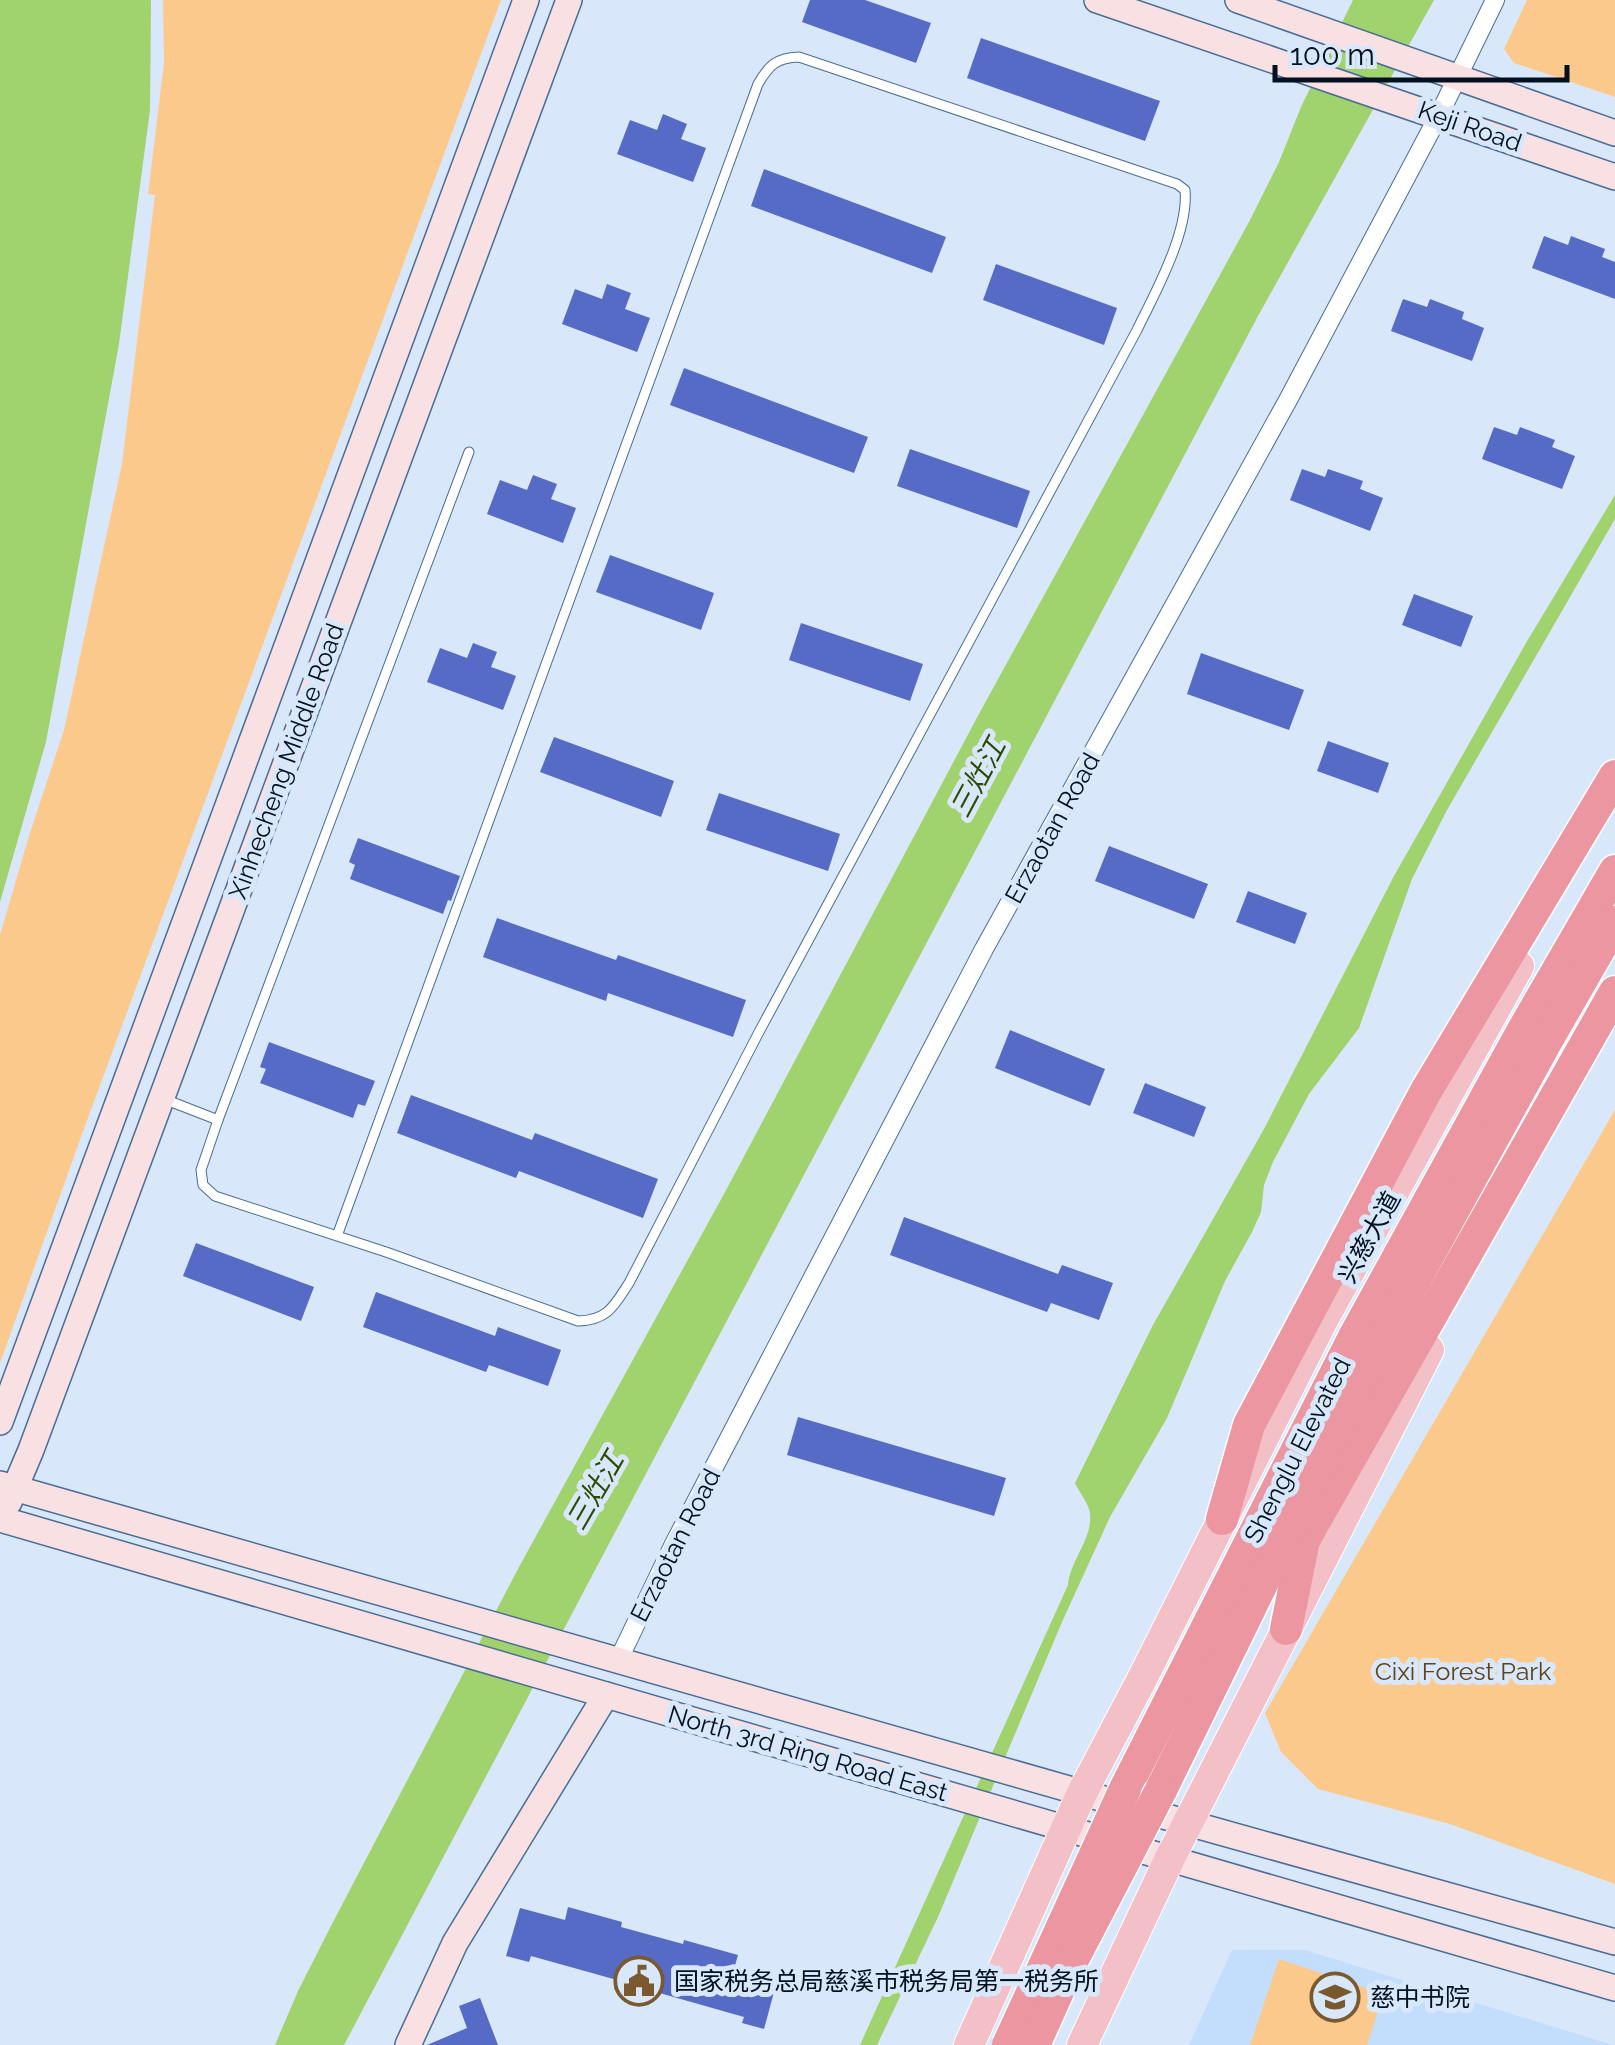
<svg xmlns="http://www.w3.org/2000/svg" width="1615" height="2045" font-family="Raleway,'Noto Sans SC',sans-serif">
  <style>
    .built { fill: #c3defc }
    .green { fill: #fcc98d }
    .water { fill: #a0d26e }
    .building { fill: #556bc5 }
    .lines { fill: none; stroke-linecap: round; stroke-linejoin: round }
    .lane-casing { stroke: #496d94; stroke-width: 11 }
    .street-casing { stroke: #496d94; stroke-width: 20 }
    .secondary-casing { stroke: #496d94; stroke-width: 28 }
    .primary-casing { stroke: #fff; stroke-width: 32 }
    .highway-casing { stroke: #fff; stroke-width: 35 }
    .lane { stroke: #fff; stroke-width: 9 }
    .street { stroke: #fff; stroke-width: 18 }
    .secondary { stroke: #f9e0e3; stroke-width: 25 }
    .primary { stroke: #f4c0c7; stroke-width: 30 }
    .highway { stroke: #ec96a2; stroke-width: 32 }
    .highway-bridge-casing { stroke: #fff; stroke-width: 35; stroke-linecap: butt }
    .highway-bridge { stroke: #ec96a2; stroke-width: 32 }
    .labels { text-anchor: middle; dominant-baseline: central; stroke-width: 10; stroke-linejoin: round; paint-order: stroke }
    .street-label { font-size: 25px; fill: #03101f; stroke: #d8e8fa }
    .park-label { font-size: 25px; fill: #60421b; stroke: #d8e8fa }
    .poi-label { font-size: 25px; fill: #03101f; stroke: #d8e8fa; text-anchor: start }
    .water-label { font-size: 28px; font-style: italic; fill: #2d4b00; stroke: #d8e8fa }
  </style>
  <rect width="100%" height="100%" fill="#d8e8fa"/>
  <!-- built -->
  <polygon class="built" points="1232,1950 1305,1950 1613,2045 1189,2045"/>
  <!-- green -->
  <g class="green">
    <polygon points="163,0 501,0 85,1126 0,1363 0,935 29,836 64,730 122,464 155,195 148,194 164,63"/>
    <polygon points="1527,0 1615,0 1615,97 1514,63 1504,49"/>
    <polygon points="1615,1110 1615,1884 1450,1824 1318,1789 1281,1752 1265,1713"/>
    <polygon points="1279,1959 1384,1994 1367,2045 1250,2045"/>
  </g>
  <!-- water -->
  <g class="water">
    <polygon points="0,0 151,0 150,110 119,344 46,742 0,902"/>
    <polygon points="1353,0 1434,0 1258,316 344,2045 275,2045 298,1991 332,1924 519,1567 724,1194 980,712 1249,222 1279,162 1301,107"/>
    <path d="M1615,495V519L1447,810L1412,879L1359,1028L1309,1094L1273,1162L1264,1185L1261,1212L1252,1232L1225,1281L1167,1418L1110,1517L1062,1622L938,1917L877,2045H860L1068,1585C1070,1560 1093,1539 1090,1513C1089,1504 1079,1492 1075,1483L1153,1325L1264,1129L1394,876L1526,643Z"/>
  </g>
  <!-- building -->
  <g class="building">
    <polygon points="810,0 865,0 931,23 916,63 802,22"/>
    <polygon points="981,38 1160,101 1145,141 967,78"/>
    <polygon points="663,114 687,124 681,139 706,148 693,182 617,154 630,120 657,130"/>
    <polygon points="764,169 946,237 932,273 751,206"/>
    <polygon points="1544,236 1568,245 1571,236 1605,249 1602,257 1615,262 1615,299 1532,268"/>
    <polygon points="996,264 1117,308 1104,345 983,300"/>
    <polygon points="607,284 631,293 625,309 650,318 637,352 562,324 575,289 602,299"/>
    <polygon points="1403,299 1427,307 1430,299 1464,312 1462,319 1484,328 1472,361 1391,331"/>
    <polygon points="684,368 868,437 854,473 670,405"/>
    <polygon points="1494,427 1517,435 1520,427 1555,440 1552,447 1575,456 1562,489 1482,459"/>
    <polygon points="910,449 1030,491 1017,528 897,486"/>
    <polygon points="1302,469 1325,477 1328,469 1363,481 1360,489 1383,498 1370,531 1290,500"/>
    <polygon points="533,475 557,484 551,499 576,508 563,543 487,514 500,480 527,490"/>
    <polygon points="610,555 714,593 701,630 596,592"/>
    <polygon points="1414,594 1473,616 1461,647 1402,625"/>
    <polygon points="801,623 923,664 910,701 789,660"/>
    <polygon points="473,643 497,652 491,667 516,676 503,710 427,682 440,648 467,658"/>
    <polygon points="1201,653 1304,690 1289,730 1187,694"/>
    <polygon points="554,737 674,781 661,817 540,772"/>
    <polygon points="1328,741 1389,763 1378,793 1317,771"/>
    <polygon points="719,793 840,834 828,871 706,830"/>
    <polygon points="358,838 460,876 451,901 448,900 443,914 350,879 355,865 349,862"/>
    <polygon points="1109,846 1208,884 1194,919 1095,881"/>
    <polygon points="1248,891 1307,913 1295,944 1236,922"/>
    <polygon points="497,918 616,960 618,955 746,1000 733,1037 608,993 606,1001 483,957"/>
    <polygon points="1010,1030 1105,1069 1090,1106 995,1068"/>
    <polygon points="269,1042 375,1081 365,1106 358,1104 353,1118 260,1083 266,1069 260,1067"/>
    <polygon points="1145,1083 1206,1107 1194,1137 1133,1113"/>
    <polygon points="411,1095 532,1140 535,1133 658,1179 643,1218 519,1171 516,1178 397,1133"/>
    <polygon points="904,1217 1058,1274 1062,1265 1113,1283 1099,1320 1051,1303 1047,1312 890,1255"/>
    <polygon points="196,1243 314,1287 301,1321 183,1276"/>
    <polygon points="376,1292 495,1336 498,1327 561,1350 548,1386 489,1365 486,1372 363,1327"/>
    <polygon points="798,1417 1006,1478 994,1516 787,1455"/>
    <polygon points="568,1907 622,1922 621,1927 683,1944 684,1940 738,1955 734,1969 777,1981 764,2029 742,2023 744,2017 656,1992 654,2000 614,1989 617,1980 531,1956 529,1962 506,1956 520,1908 565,1920"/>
    <polygon points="480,1998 498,2045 427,2045 467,2028 459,2006"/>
  </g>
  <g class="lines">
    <!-- lane casing -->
    <g class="lane-casing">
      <g id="lane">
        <polyline points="164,1099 218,1120"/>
        <path d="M337,1236L758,84C769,65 776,58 799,57L1177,184L1185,190C1189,232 1155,293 1137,330L759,1032L629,1283C614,1306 608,1320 578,1321L386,1252L215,1196L203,1185L201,1170L218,1120L469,452"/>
      </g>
    </g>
    <!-- street casing -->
    <g class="street-casing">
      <polyline id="street" points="618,1661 674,1544 984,949 1288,400 1439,115 1495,0"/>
    </g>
    <!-- secondary casing -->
    <g class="secondary-casing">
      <g id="secondary">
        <polyline points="1097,0 1615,177"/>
        <polyline points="1238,0 1615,133"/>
        <polyline points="0,1422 526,0"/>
        <polyline points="0,1484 1188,1823 1615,1942"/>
        <polyline points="9,1502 31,1450 569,0"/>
        <polyline points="0,1519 1615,1988"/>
        <polyline points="408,2045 455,1943 606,1695"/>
      </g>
    </g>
    <!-- primary casing -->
    <g class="primary-casing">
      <g id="primary">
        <polyline points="969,2045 1082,1793 1141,1681 1323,1320 1519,966"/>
        <polyline points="1082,2045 1170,1858 1429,1350"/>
      </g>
    </g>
    <!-- highway casing -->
    <g class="highway-casing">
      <g id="highway">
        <polyline points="1222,1519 1249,1425 1426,1091 1615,776"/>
        <polyline points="1286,1629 1304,1540 1615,992"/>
        <polyline points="1125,1789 1354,1337 1523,1030 1615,871"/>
        <polyline points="1161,1790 1377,1349 1546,1042 1615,922"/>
      </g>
    </g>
    <!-- lane -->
    <use href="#lane" class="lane"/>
    <!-- street -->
    <use href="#street" class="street"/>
    <!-- secondary -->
    <use href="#secondary" class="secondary"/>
    <!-- primary -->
    <use href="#primary" class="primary"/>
    <!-- highway -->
    <use href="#highway" class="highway"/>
    <!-- highway-bridge casing -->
    <g class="highway-bridge-casing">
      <g id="highway-bridge">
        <polyline points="1008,2045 1125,1789"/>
        <polyline points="1034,2045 1070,1965 1161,1790"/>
      </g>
    </g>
    <!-- highway-bridge -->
    <use href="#highway-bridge" class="highway-bridge"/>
  </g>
  <!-- icons -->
  <defs>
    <g id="civic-ring" transform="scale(2.5)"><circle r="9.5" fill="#d8e8fa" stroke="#7a592f" stroke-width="1.5"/><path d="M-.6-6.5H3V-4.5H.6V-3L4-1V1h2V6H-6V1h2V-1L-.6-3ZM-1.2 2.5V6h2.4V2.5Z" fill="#7a592f"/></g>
    <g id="school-ring" transform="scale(2.5)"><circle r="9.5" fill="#d8e8fa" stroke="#7a592f" stroke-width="1.5"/><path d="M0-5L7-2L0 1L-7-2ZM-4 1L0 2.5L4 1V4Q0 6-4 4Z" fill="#7a592f"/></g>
  </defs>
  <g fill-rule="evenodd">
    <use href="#civic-ring" x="639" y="1981"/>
    <use href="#school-ring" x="1335" y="1997"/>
  </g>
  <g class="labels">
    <!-- street labels -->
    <g class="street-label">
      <text transform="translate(1470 126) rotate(19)">Keji Road</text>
      <text transform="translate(286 761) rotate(-70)">Xinhecheng Middle Road</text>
      <text transform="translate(1052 828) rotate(-61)">Erzaotan Road</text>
      <text transform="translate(1369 1237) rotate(-61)">兴慈大道</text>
      <text transform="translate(1297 1450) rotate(-63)">Shenglu Elevated</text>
      <text transform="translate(675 1545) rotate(-63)">Erzaotan Road</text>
      <text transform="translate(808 1753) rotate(16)">North 3rd Ring Road East</text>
    </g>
    <!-- park labels -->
    <g class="park-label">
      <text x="1463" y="1671">Cixi Forest Park</text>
    </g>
    <!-- poi labels -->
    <g class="poi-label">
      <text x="674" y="1981">国家税务总局慈溪市税务局第一税务所</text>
      <text x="1370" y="1997">慈中书院</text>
    </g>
    <!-- water labels -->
    <g class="water-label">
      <text transform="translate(978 778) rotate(-62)">三灶江</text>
      <text transform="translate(595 1491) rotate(-60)">三灶江</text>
    </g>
  </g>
  <!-- scale -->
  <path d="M1275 65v15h292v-15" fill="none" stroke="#03101f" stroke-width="5"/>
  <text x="1290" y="65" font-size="30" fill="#03101f" stroke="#d8e8fa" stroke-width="8" paint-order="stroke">100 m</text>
</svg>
